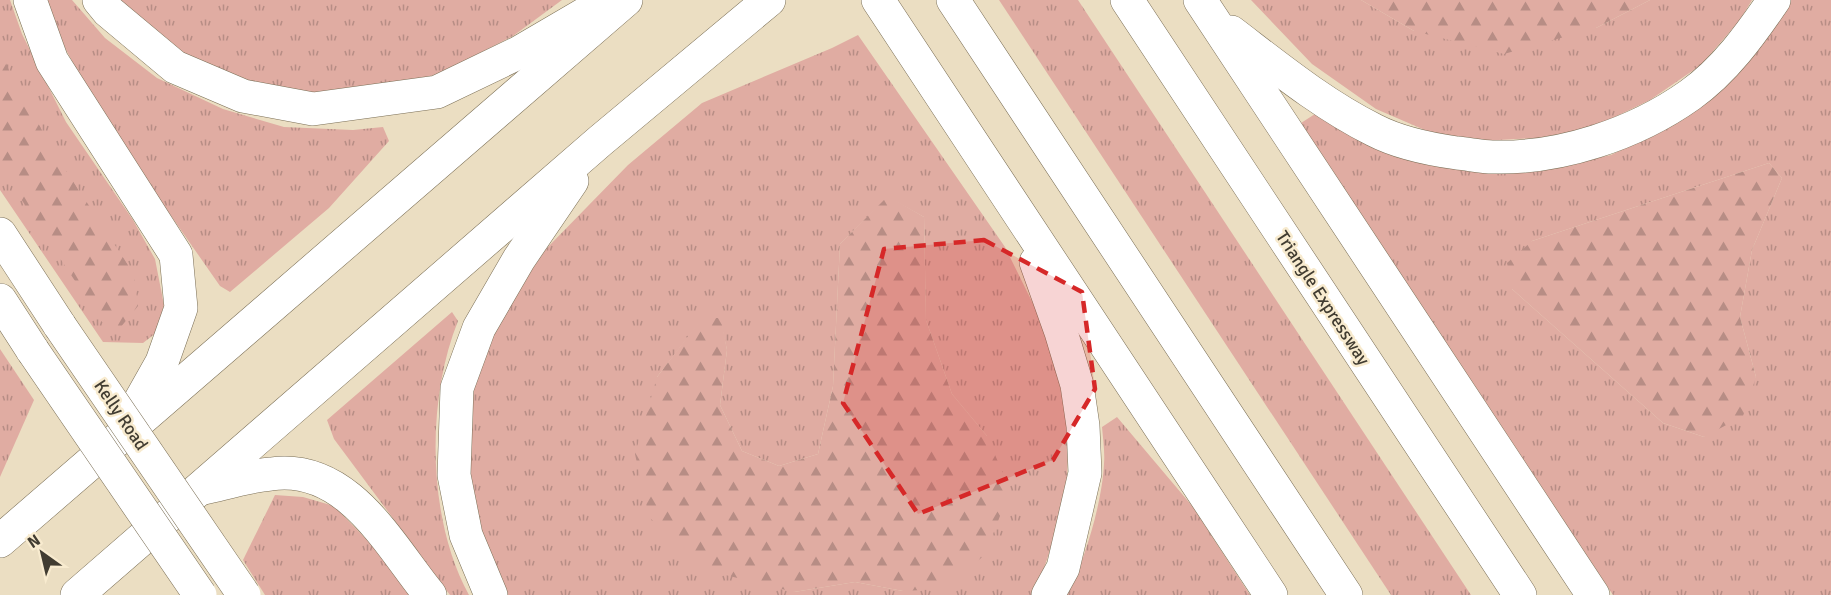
<svg xmlns="http://www.w3.org/2000/svg" width="1831" height="595" font-family="Signika,sans-serif">
  <style>
    .grass { fill: url(#grass-tufts); fill-rule: evenodd }
    .forest { fill: url(#forest-firs) }
    .lines { fill: none; stroke-linecap: round; stroke-linejoin: round }
    .major-casing { stroke: #7a6e55; stroke-width: 34 }
    .highway-casing { stroke: #7a6e55; stroke-width: 34 }
    .major { stroke: #fff; stroke-width: 33 }
    .highway { stroke: #fff; stroke-width: 33 }
    .major-bridge-casing { stroke: #7a6e55; stroke-width: 34; stroke-linecap: butt }
    .major-bridge { stroke: #fff; stroke-width: 33 }
    .marked { fill: #d62828; fill-opacity: 0.2; stroke: #d62828; stroke-width: 4.5; stroke-dasharray: 12 8; stroke-linejoin: round }
    .labels { text-anchor: middle; dominant-baseline: central; stroke-width: 5; stroke-linejoin: round; paint-order: stroke }
    .street-label { font-size: 18px; fill: #413c31; stroke: #f8ebcf }
  </style>
  <defs>
    <pattern id="grass-tufts" width="24" height="20" patternUnits="userSpaceOnUse" patternTransform="scale(1.5)"><rect width="24" height="20" fill="#e0aca2"/><path d="M3 7l-1-3M5 7V3M7 7l1-3M15 17l-1-3M17 17v-4M19 17l1-3" fill="none" stroke="#b78d85"/></pattern>
    <pattern id="forest-firs" width="22" height="20" patternUnits="userSpaceOnUse" patternTransform="scale(1.5)"><rect width="22" height="20" fill="#e0aca2"/><path d="M5 1l3.5 6h-7zM16 11l3.5 6h-7z" fill="#b78d85"/></pattern>
  </defs>
  <rect width="100%" height="100%" fill="#ebdec2"/>
  <!-- grass -->
  <g class="grass">
    <polygon points="0,0 10,0 22,34 66,122 133,220 155,259 164,305 156,333 143,343 103,342 0,190"/>
    <polygon points="45,0 72,0 105,38 157,78 223,109 284,127 353,130 383,127 389,141 329,208 230,292 220,286 102,117 64,46"/>
    <polygon points="116,0 562,0 513,36 445,71 388,91 318,95 247,83 182,56"/>
    <polygon points="999,0 1078,0 1471,595 1391,595"/>
    <polygon points="1251,0 1361,0 1414,31 1596,28 1650,0 1752,0 1740,20 1701,65 1650,100 1592,128 1538,138 1480,141 1427,131 1376,109 1312,64"/>
    <path d="M1790,0H1831V595H1613L1301,123L1315,114L1359,139L1544,169L1611,155L1665,128L1771,33ZM1769,163L1782,178L1752,250L1740,317L1756,377L1704,437L1663,423L1512,289L1532,241Z"/>
    <path d="M858,35L1005,247L1047,332L1069,425L1066,503L1040,580L1031,595H507L488,561L468,485L469,401L492,328L546,249L628,165L702,103L832,48ZM888,197L924,217L926,320L952,394L987,436L903,591L855,582L794,592L657,377L703,318H720L727,350L720,405L742,451L779,466L818,454L833,386L840,244Z"/>
    <path d="M452,312L458,321C426,400 427,519 469,595H450L334,439L327,420Z"/>
    <polygon points="0,349 34,400 0,477"/>
    <path d="M1117,417L1193,507L1250,595H1067C1085,560 1102,503 1104,464C1105,452 1103,439 1102,427Z"/>
    <polygon points="275,495 303,497 334,506 369,542 411,595 265,595 243,560"/>
  </g>
  <!-- forest -->
  <g class="forest">
    <polygon points="1361,0 1650,0 1596,28 1504,54 1414,31"/>
    <polygon points="0,49 11,75 57,157 134,274 138,306 120,328 102,322 0,167"/>
    <polygon points="1769,163 1782,178 1752,250 1740,317 1756,377 1743,416 1704,437 1663,423 1512,289 1507,263 1532,241"/>
    <polygon points="888,196 924,217 926,320 952,394 987,436 1010,490 985,555 941,589 903,591 855,582 794,592 705,570 649,517 635,454 657,377 702,318 721,318 727,350 720,405 742,451 779,466 818,454 833,386 840,244"/>
  </g>
  <g class="lines">
    <!-- major casing -->
    <g class="major-casing">
      <g id="major">
        <polyline points="0,234 60,326"/>
        <polyline points="0,300 33,351"/>
      </g>
    </g>
    <!-- highway casing -->
    <g class="highway-casing">
      <g id="highway">
        <polyline points="30,0 52,61 176,255 181,308 162,362 131,417"/>
        <polyline points="99,0 108,11 175,67 243,96 313,109 437,92 520,52 590,11"/>
        <polyline points="878,0 1271,595"/>
        <polyline points="953,0 1346,595"/>
        <polyline points="1127,0 1520,595"/>
        <polyline points="1200,0 1593,595"/>
        <path d="M1231,32C1277,67 1322,104 1374,130C1399,143 1428,149 1457,153C1469,154 1481,157 1493,157C1560,159 1635,134 1690,95C1725,70 1750,35 1774,0"/>
        <polyline points="1036,262 1061,332 1077,385 1083,426 1085,473 1063,568 1048,595"/>
        <path d="M204,488C226,483 249,476 271,474C348,463 389,545 430,595"/>
        <polyline points="0,541 626,0"/>
        <polyline points="77,595 600,141 769,0"/>
        <polyline points="491,595 466,535 454,475 457,388 479,328 519,259 572,181"/>
      </g>
    </g>
    <!-- major -->
    <use href="#major" class="major"/>
    <!-- highway -->
    <use href="#highway" class="highway"/>
    <!-- major-bridge casing -->
    <g class="major-bridge-casing">
      <g id="major-bridge">
        <polyline points="60,326 244,595"/>
        <polyline points="33,351 200,595"/>
      </g>
    </g>
    <!-- major-bridge -->
    <use href="#major-bridge" class="major-bridge"/>
  </g>
  <!-- marked area -->
  <path class="marked" d="M984,240L1082,292L1095,389L1053,460L918,514L843,403L884,249Z"/>
  <g class="labels">
    <!-- street labels -->
    <g class="street-label">
      <text transform="translate(1323 298) rotate(57)">Triangle Expressway</text>
      <text transform="translate(121 415) rotate(56)">Kelly Road</text>
    </g>
  </g>
  <!-- north arrow -->
  <g transform="translate(42 553) rotate(326)" stroke="#f8ebcf" stroke-width="4.5" paint-order="stroke">
  <path d="M0-4.5L10 22L0 15L-10 22Z" fill="#413c31"/>
  <text y="-9" font-size="16" font-weight="bold" text-anchor="middle" fill="#413c31">N</text>
  </g>
</svg>
